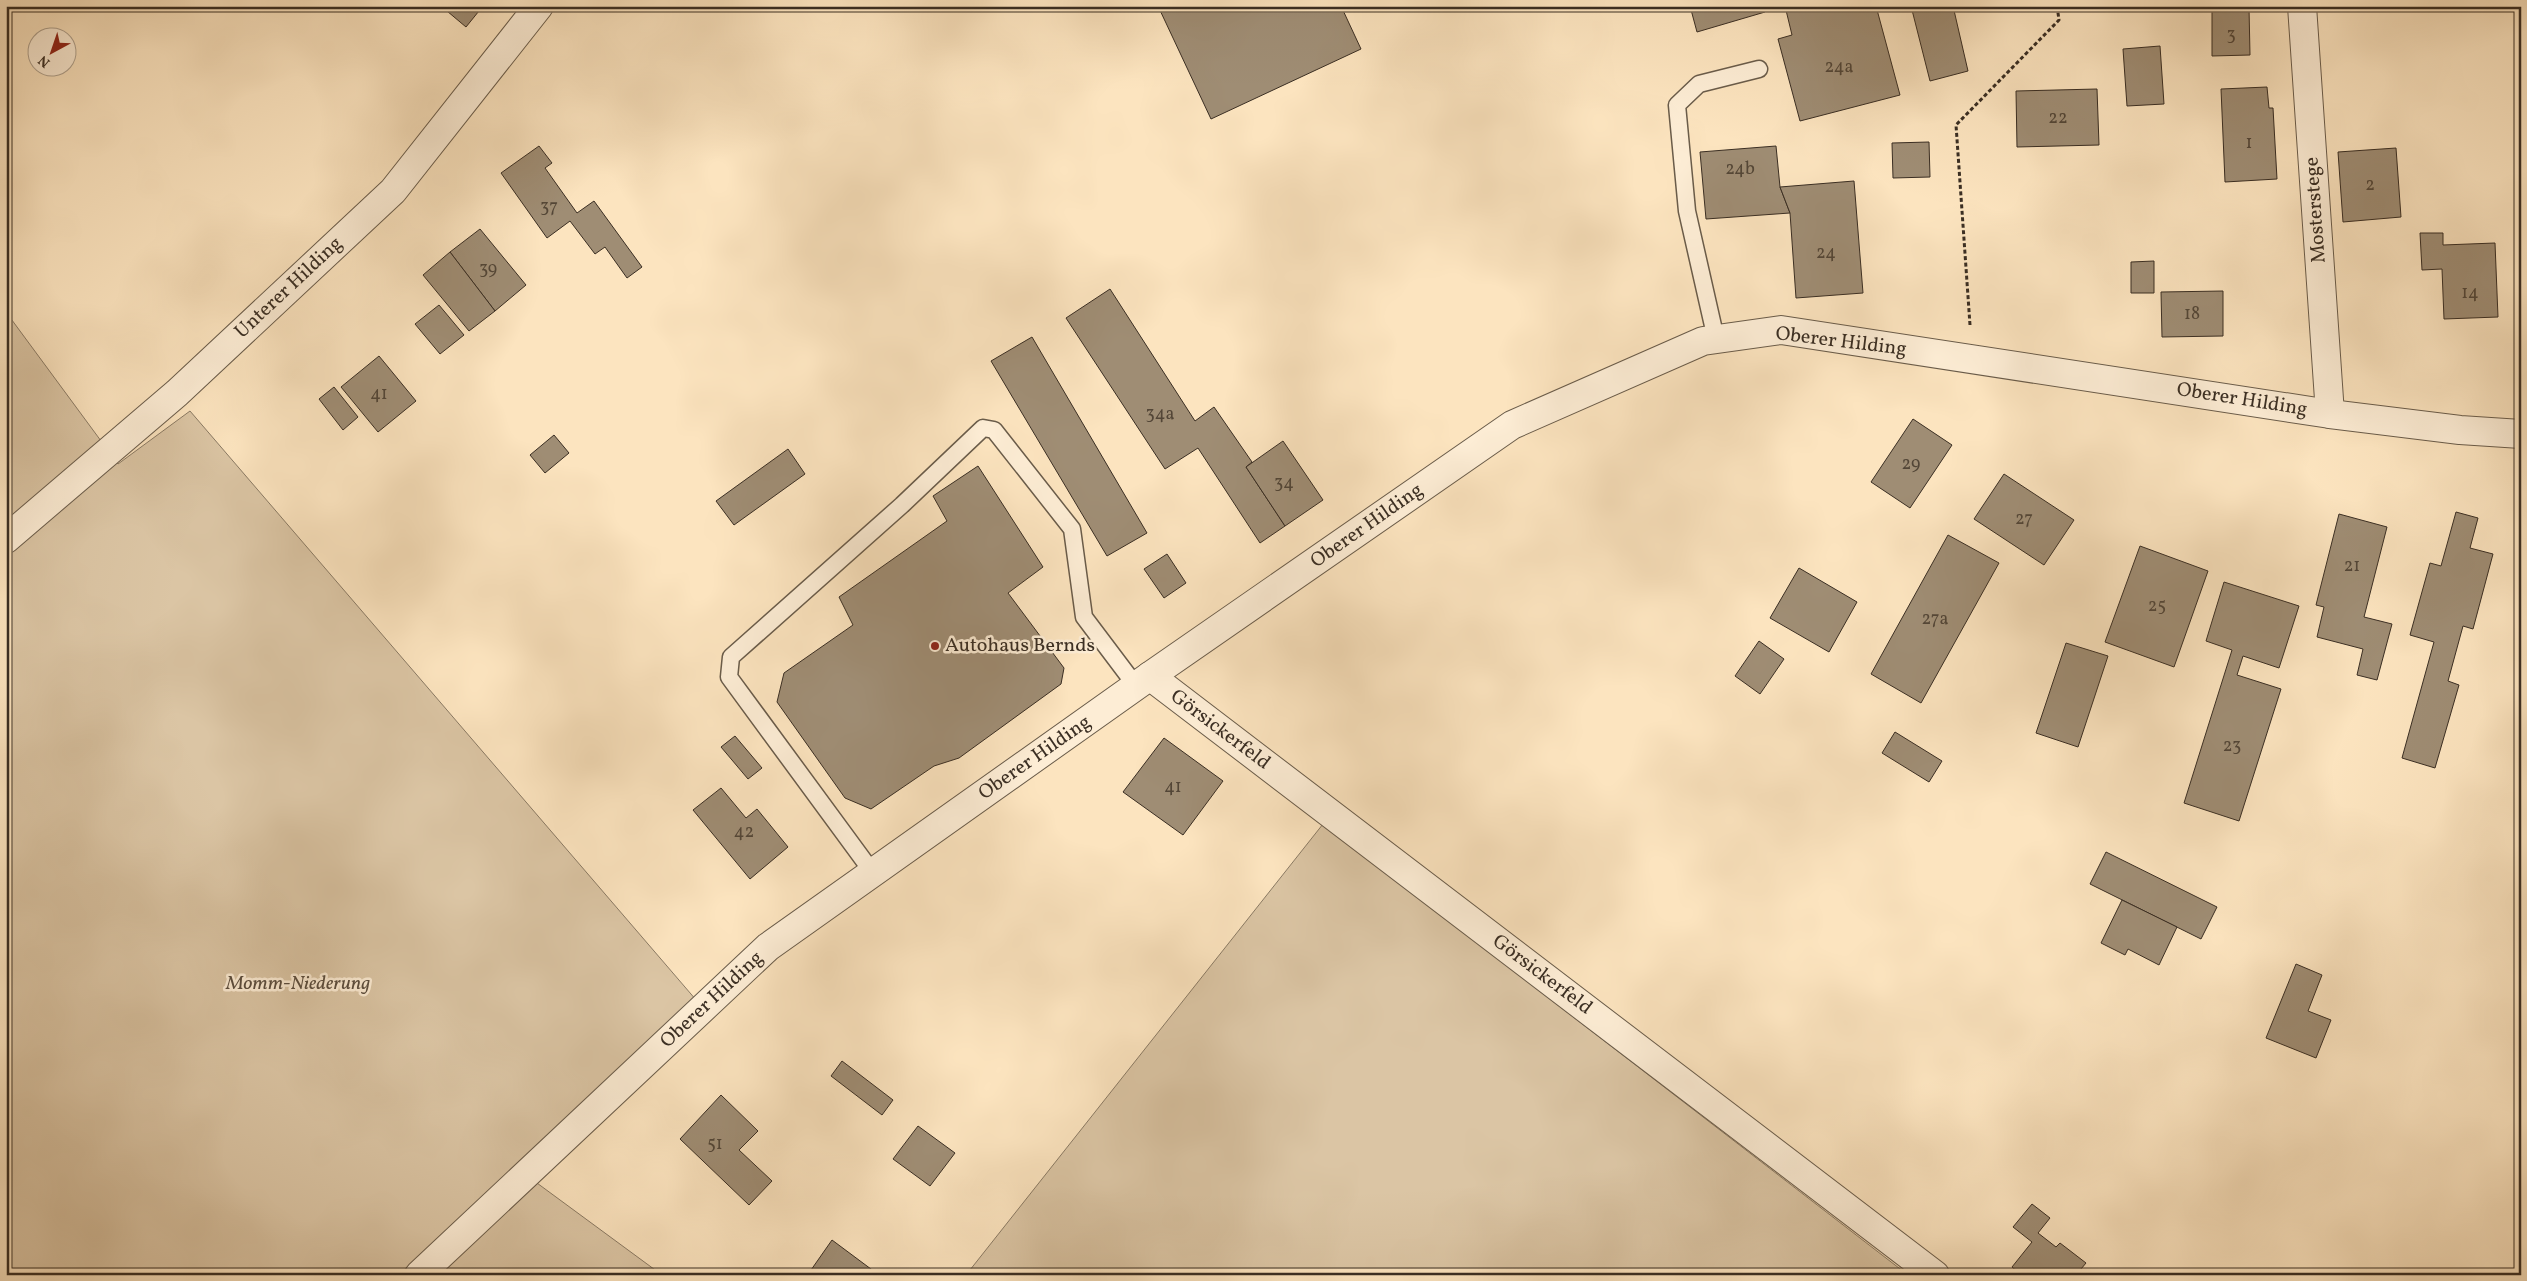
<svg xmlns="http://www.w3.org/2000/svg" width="2527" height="1281" font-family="Vollkorn,serif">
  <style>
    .green { fill: #dbc5a4; stroke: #8a7a64 }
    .building { fill: #9f8d74; stroke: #3a2e23 }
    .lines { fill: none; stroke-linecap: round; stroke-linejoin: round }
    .lane-casing { stroke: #6a5c4a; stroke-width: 19 }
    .street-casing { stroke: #6a5c4a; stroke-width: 30 }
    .path { stroke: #3a2e23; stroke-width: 3; stroke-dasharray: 4 2.5; stroke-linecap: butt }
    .lane { stroke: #fdedd5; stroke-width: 16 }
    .street { stroke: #fdedd5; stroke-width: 28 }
    .poi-dot { fill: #8f2418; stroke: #fdedd5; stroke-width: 2 }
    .labels { text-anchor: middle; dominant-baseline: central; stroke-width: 5; stroke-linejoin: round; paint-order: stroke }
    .number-label { font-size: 18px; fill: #534637 }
    .street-label { font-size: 20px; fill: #3a2e23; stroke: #fdedd5 }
    .poi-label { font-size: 20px; fill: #3a2e23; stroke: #fdedd5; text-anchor: start }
    .park-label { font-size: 20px; font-style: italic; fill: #5a4c3d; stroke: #fdedd5 }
  </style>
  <rect width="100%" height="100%" fill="#fce4bf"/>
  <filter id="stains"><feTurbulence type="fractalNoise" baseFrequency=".004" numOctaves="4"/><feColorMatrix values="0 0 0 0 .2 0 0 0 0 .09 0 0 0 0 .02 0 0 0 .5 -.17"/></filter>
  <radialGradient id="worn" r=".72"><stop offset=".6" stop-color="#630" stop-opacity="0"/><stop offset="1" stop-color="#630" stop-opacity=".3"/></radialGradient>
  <!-- green -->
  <g class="green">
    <polygon points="6,312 118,464 190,411 703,1008 522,1172 662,1275 6,1275"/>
    <polygon points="1323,824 1908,1275 966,1275"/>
  </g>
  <!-- building -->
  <g class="building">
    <polygon points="441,6 483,6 466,27"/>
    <polygon points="1158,6 1341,6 1361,49 1211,119"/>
    <polygon points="1690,6 1763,6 1765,12 1697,32"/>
    <polygon points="1785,6 1876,6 1900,95 1800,121 1778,39 1792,35"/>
    <polygon points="1911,6 1953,6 1968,71 1930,81"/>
    <polygon points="2212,8 2249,8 2250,55 2212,56"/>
    <polygon points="2160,46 2164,104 2127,106 2123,49"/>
    <polygon points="2267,87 2269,108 2273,108 2277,179 2225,182 2221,89"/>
    <polygon points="2097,89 2099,145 2017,147 2016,91"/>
    <polygon points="1929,142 1930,177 1893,178 1892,143"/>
    <polygon points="539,146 552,163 545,168 577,213 594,201 642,267 627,278 605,247 595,254 570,221 547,238 501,173"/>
    <polygon points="1776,146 1780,187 1790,213 1706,219 1700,152"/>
    <polygon points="2396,148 2401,217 2343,222 2338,152"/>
    <polygon points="1854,181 1863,293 1796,298 1790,213 1780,187"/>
    <polygon points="480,229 526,285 495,311 450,252"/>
    <polygon points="2420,233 2443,233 2443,245 2495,243 2498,317 2444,319 2442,269 2422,270"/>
    <polygon points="450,252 495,311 469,331 423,275"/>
    <polygon points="2154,261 2154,293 2131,293 2131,262"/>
    <polygon points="1110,289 1195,421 1214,407 1252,462 1246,467 1285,526 1260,543 1198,448 1165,469 1066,318"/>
    <polygon points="2223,291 2223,336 2162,337 2161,292"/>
    <polygon points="439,305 464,335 440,354 415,324"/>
    <polygon points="1032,337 1147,533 1107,556 991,361"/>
    <polygon points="379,356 416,401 378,432 341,387"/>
    <polygon points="334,387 358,417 343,430 319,399"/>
    <polygon points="1913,419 1952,445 1910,508 1871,482"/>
    <polygon points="554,435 569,453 545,473 530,455"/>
    <polygon points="1283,441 1323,500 1285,526 1246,467"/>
    <polygon points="788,449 805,474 734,525 716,501"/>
    <polygon points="978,466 1043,567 1008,593 1064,668 1061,684 959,758 934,766 871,809 845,798 777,702 784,673 853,625 839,597 947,521 933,496"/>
    <polygon points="2004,474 2074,520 2044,565 1974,519"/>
    <polygon points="2456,512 2478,518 2470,548 2493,554 2473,629 2463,626 2448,681 2459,685 2435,768 2402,758 2434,642 2410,635 2430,563 2441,566"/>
    <polygon points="2339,514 2387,527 2364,617 2392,624 2377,680 2357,675 2363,649 2317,637 2324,607 2316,605"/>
    <polygon points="1948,535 1999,563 1921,703 1871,674"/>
    <polygon points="2140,546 2208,571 2174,667 2105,642"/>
    <polygon points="1167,554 1186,583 1164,598 1144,569"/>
    <polygon points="1799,568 1857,602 1829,652 1770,618"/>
    <polygon points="2224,582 2299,606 2279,668 2243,656 2237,675 2281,689 2239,821 2184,803 2232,650 2206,641"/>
    <polygon points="1759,641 1784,659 1760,694 1735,676"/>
    <polygon points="2066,643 2108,656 2078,747 2036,733"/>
    <polygon points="1895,732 1942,761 1929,782 1882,753"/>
    <polygon points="735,736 762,768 748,779 721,747"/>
    <polygon points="1164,738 1223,781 1183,835 1123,792"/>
    <polygon points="721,788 746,818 757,809 788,847 750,879 693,810"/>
    <polygon points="2106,852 2217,907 2201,939 2090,884"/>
    <polygon points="2122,900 2177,927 2159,965 2128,949 2125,955 2101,943"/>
    <polygon points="2296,964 2322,975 2308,1011 2331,1020 2316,1058 2266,1038"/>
    <polygon points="842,1061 893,1100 882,1115 831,1076"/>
    <polygon points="721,1095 758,1131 739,1150 772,1181 749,1205 680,1139"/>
    <polygon points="918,1126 955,1153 930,1186 893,1159"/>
    <polygon points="2032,1204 2050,1218 2038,1233 2056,1247 2060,1243 2086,1263 2076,1275 2021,1275 2012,1267 2032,1242 2013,1227"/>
    <polygon points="832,1240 879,1275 818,1275 811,1270"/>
  </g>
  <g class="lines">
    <!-- lane casing -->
    <g class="lane-casing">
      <g id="lane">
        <polyline points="1716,339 1687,211 1677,105 1699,84 1759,69"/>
        <polyline points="873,873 729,677 731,657 902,505 983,428 994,430 1072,529 1084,617 1136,686"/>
      </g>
    </g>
    <!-- street casing -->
    <g class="street-casing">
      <g id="street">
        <polyline points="2302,6 2330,414"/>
        <polyline points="6,539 177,393 393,191 539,6"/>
        <polyline points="1150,676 1935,1275"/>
        <polyline points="419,1275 768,947 1150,676 1512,425 1703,341 1781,330 2330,414 2460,430 2521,434"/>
      </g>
    </g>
    <!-- path -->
    <polyline class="path" points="1970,325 1956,125 2059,20 2057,6"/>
    <!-- lane -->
    <use href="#lane" class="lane"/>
    <!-- street -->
    <use href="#street" class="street"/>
  </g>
  <!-- markers -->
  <circle class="poi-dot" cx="935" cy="646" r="5"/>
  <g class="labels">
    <!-- number labels -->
    <g class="number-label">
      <text x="2231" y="35">3</text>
      <text x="1839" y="67">24a</text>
      <text x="2058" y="118">22</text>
      <text x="2249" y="143">1</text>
      <text x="1740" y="169">24b</text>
      <text x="2370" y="185">2</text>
      <text x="549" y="207">37</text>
      <text x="1826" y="253">24</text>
      <text x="488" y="269">39</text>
      <text x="2470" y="293">14</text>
      <text x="2192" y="314">18</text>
      <text x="379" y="394">41</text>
      <text x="1160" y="414">34a</text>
      <text x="1911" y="464">29</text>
      <text x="1284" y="483">34</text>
      <text x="2024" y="519">27</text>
      <text x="2352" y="566">21</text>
      <text x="2157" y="606">25</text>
      <text x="1935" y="619">27a</text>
      <text x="2232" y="746">23</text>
      <text x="1173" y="787">41</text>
      <text x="744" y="832">42</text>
      <text x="715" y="1144">51</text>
    </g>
    <!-- street labels -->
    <g class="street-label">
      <text transform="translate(2316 210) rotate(-94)">Mosterstege</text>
      <text transform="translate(289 288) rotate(-43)">Unterer Hilding</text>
      <text transform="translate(1841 342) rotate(7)">Oberer Hilding</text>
      <text transform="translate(2242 400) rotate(9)">Oberer Hilding</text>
      <text transform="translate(1367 526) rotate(-35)">Oberer Hilding</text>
      <text transform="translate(1220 730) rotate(37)">Görsickerfeld</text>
      <text transform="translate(1035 758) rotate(-35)">Oberer Hilding</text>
      <text transform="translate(1542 975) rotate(37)">Görsickerfeld</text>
      <text transform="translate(712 1000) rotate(-43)">Oberer Hilding</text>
    </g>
    <!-- poi labels -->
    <g class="poi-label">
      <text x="945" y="646">Autohaus Bernds</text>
    </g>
    <!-- park labels -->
    <g class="park-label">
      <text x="298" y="984">Momm-Niederung</text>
    </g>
  </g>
  <!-- margin -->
  <rect width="2527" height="1281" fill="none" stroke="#fce4bf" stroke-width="25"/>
  <rect x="8" y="8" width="2512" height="1266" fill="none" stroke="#3a2e23" stroke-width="2.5"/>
  <rect x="12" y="12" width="2502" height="1256" fill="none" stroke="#3a2e23"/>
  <!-- north arrow -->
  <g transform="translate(52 52) rotate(220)"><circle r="24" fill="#fdedd5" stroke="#afa18e"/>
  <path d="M0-4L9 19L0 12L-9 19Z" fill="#8f2418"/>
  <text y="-8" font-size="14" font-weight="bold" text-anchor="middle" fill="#3a2e23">N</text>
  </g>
  <rect width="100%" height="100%" filter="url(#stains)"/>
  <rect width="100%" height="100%" fill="url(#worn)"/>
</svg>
